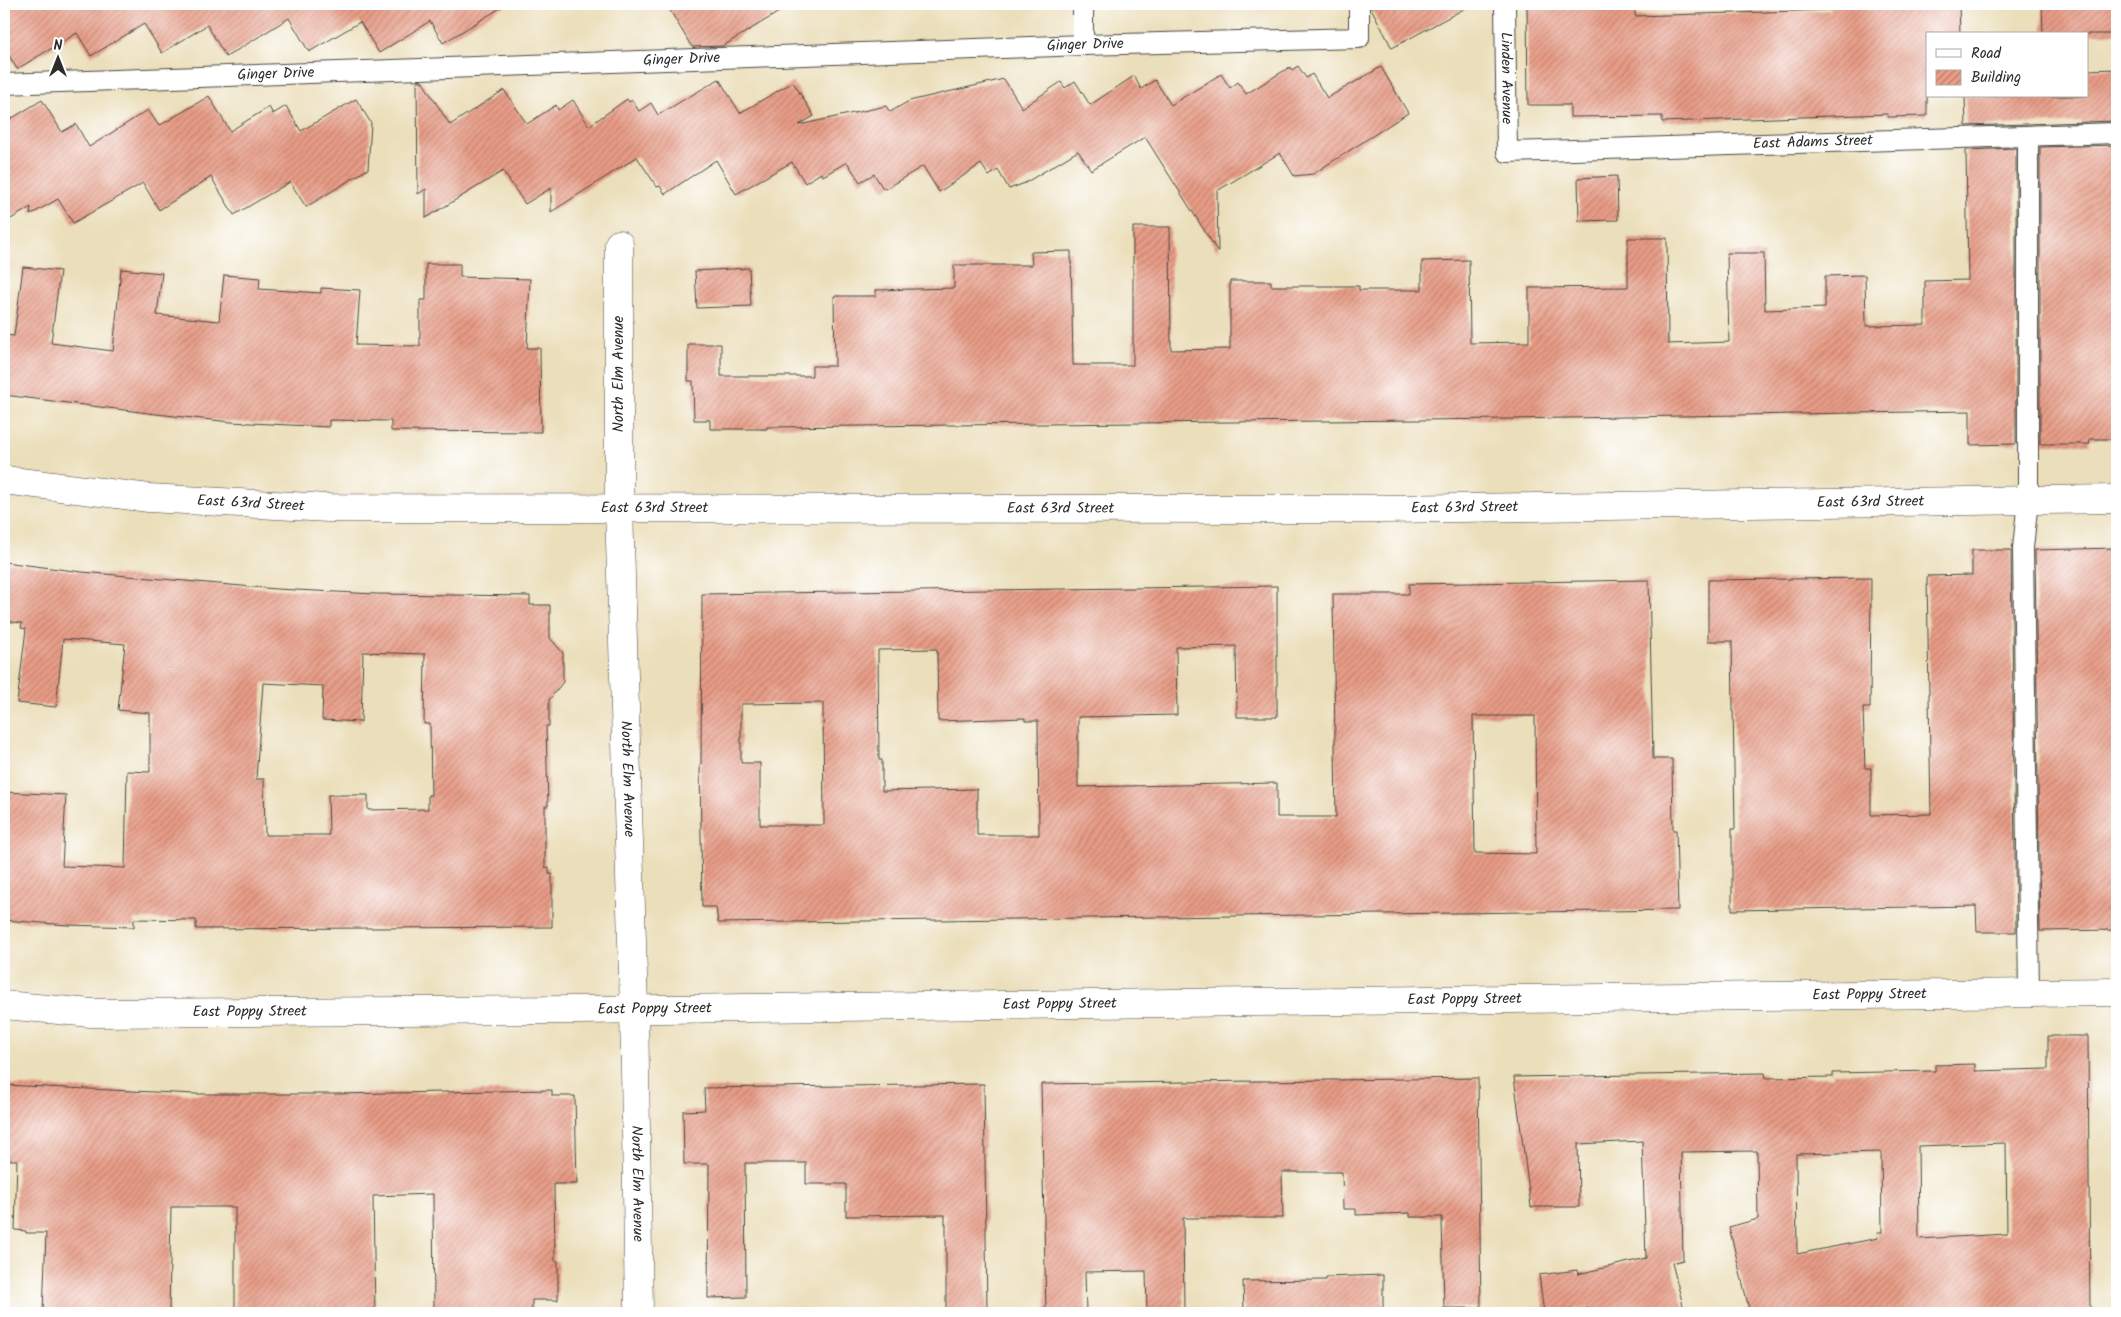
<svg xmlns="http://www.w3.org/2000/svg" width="2121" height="1317" font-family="Kalam,sans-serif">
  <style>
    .building { fill: url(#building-hatch); fill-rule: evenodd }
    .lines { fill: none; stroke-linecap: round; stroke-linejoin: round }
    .lane-casing { stroke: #484640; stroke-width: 22 }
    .street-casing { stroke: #484640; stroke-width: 29 }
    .lane { stroke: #fff; stroke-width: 20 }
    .street { stroke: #fff; stroke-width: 28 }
    .labels { text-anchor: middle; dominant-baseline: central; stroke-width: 4.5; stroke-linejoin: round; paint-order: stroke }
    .street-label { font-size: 15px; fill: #2b2b2b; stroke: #fff }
  </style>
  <defs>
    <pattern id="building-hatch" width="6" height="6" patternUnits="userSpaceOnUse" patternTransform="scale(1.25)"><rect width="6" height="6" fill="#e89c86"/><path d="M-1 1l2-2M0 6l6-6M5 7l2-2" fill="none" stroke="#bc7f6e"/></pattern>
  </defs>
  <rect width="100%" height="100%" fill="#fff"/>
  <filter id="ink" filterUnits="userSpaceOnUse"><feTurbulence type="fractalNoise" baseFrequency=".02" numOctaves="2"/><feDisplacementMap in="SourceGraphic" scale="10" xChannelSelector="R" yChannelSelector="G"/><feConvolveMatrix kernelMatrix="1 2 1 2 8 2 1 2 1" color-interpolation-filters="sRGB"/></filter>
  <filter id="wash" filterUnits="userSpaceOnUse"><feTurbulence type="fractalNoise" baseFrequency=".0096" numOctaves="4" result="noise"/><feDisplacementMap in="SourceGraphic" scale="20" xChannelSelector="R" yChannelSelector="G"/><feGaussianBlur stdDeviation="1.12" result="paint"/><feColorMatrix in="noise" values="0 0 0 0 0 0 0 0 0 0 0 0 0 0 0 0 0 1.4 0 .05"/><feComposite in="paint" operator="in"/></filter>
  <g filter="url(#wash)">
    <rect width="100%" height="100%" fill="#ebdeba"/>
    <g id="blocks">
      <!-- building -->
      <g class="building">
        <polygon points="4,4 507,4 443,43 430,21 379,53 360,22 309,52 289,18 226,57 207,25 162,53 144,24 91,56 77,33 17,69 4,47"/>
        <polygon points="666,4 792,4 723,46 692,47"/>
        <polygon points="1371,4 1473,4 1392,48 1371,8"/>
        <polygon points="1527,4 1635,4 1635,16 1830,10 1830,4 1959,4 1960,34 1927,34 1927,116 1888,117 1887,114 1662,122 1662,116 1570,117 1570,105 1528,105"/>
        <polygon points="2042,4 2114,4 2115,34 2043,34"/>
        <polygon points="1298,66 1306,78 1312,74 1327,98 1381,67 1408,113 1313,174 1294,176 1280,153 1217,191 1218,252 1145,137 1091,170 1078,151 1025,183 1009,189 998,170 989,176 981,164 939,192 923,166 885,189 882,187 874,174 860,182 847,162 823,176 821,173 805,183 792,162 736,194 716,160 665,194 660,186 657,187 637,157 551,212 551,188 525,204 503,171 426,218 426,189 418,194 417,81 422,81 450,125 504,90 527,124 556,105 558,110 573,100 589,126 627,99 629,102 632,100 639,111 651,103 658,115 719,79 740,113 793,82 814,116 799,125 886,106 890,112 909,101 1004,79 1022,108 1061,82 1065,88 1075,81 1090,105 1134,76 1141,89 1155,80 1171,105 1221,74 1230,88 1238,82 1246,94 1290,67 1292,70"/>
        <polygon points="2117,69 2117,121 1966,126 1965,96 2087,96 2087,70"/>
        <polygon points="209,96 230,131 269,107 273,114 286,106 301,131 356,99 371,123 368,169 306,207 290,182 234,215 211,177 159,210 143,183 73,223 58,199 30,215 31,207 4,223 4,123 42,100 62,132 76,124 89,147 148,110 159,126"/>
        <polygon points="2117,145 2117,439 2089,439 2090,444 2040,444 2040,147"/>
        <polygon points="2016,148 2016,444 1970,445 1970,411 1509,419 767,427 767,429 710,429 710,420 694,420 693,381 688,381 688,344 721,344 721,376 812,376 812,366 835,366 834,296 876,296 876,290 954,288 954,265 1032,265 1031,252 1071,251 1073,365 1133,365 1133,227 1170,227 1171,350 1230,349 1230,281 1271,281 1271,286 1359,286 1359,290 1422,290 1422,261 1469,260 1470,343 1529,342 1529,288 1628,287 1628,238 1667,238 1668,344 1729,342 1727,253 1764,253 1765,310 1825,308 1825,276 1865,275 1866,326 1925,325 1925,281 1968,280 1966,150"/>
        <polygon points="1617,176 1618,220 1579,221 1578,178"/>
        <polygon points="426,264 460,264 460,277 530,279 527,348 540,348 541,432 391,431 391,421 329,420 329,427 231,422 156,414 4,395 4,335 14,336 23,267 60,271 51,343 113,351 121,269 162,273 157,315 219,321 224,275 260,278 259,289 321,293 321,288 360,290 356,345 420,346 420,300 426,300"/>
        <polygon points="749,268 751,306 697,308 695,271"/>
        <polygon points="2117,548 2117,930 2040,931 2035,550"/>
        <polygon points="1972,550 2011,550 2016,932 1977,932 1976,906 1732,910 1732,829 1735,829 1732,641 1708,641 1708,580 1871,578 1870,708 1863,708 1865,768 1871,768 1871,815 1931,814 1927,576 1972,575"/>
        <path d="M4,562L82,572L276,589L376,594L530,596V605H550V638L563,653V682L549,700V726H546L548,806H545V867H549V874H552V927L196,929V920L134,919V927L68,925L4,920V792L66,795L62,866L125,868L127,771L150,772V713L118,710L125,644L63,639L56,707L17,703L26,629L21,628L22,623L4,621ZM363,652L425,654L424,724H430L431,795H428V809L368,810V795H328L329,835H265L264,779H256L263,683L323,686L322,720L361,722Z"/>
        <path d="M1649,580L1653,759H1672L1673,830H1676L1678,910L718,923L716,907H702L700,764H701L702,594L1277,586V717H1237L1236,646L1176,647L1177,715L1078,717V787L1277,783V817H1336L1333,594H1409V584ZM937,649L938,721L1025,718V721H1038L1039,835H977V789L882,791V760H879L878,650ZM823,703L824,825H760V763H741V704ZM1473,716H1535L1536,854L1475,853Z"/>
        <path d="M2048,1036H2088L2090,1313H1750L1729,1227L1758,1219L1757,1151L1681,1152L1683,1260L1672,1263L1685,1313H1590L1589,1308L1544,1313L1539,1275L1577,1270L1578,1274L1646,1258L1642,1141L1578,1144L1579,1207H1531L1514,1077L1765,1073L1766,1078L1833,1077V1073L1935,1071V1065L1975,1064V1071L2048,1069ZM2006,1143L2007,1234L1919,1239L1918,1146ZM1881,1152L1882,1232H1877L1878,1238L1797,1254L1796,1154Z"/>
        <polygon points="1478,1078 1481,1308 1444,1308 1442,1217 1410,1217 1410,1213 1356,1215 1356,1209 1343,1209 1342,1172 1282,1172 1283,1218 1183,1218 1184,1312 1147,1313 1146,1271 1085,1272 1086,1313 1046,1313 1041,1084"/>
        <polygon points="984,1084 987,1313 946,1313 946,1224 945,1224 945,1215 846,1216 846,1184 806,1184 806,1163 745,1163 746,1297 708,1298 709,1164 684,1164 683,1111 705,1110 704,1088"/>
        <polygon points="4,1085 196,1094 336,1094 552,1090 552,1096 575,1096 577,1184 554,1184 555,1261 558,1261 558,1300 532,1300 532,1313 434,1313 433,1194 373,1196 375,1313 235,1313 235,1207 171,1207 169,1313 43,1313 46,1233 26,1233 26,1231 15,1230 17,1160 4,1160"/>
        <polygon points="1383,1275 1383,1312 1244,1313 1243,1281 1326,1280 1326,1277"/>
      </g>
    </g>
  </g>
  <g filter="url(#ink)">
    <use href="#blocks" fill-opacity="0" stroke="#484640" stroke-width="1"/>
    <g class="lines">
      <!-- lane casing -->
      <g class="lane-casing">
        <g id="lane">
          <path id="s1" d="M1505,4L1507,152L2117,133"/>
          <polyline points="1083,45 1083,4"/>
          <path id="s2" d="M4,84L1083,45L1359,38V4"/>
          <polyline points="2028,136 2028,500 2023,548 2029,993"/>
        </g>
      </g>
      <!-- street casing -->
      <g class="street-casing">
        <g id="street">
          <path id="s3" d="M619,244V508L634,1009L639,1313"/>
          <path id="s4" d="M4,480L149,498L328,508L1384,509L2117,499"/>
          <path id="s5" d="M4,1005L91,1013L576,1010L2117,992"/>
        </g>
      </g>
      <!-- lane -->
      <use href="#lane" class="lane"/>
      <!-- street -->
      <use href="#street" class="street"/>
    </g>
  </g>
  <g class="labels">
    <!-- street labels -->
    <g class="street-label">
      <text stroke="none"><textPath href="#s2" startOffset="1082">Ginger Drive</textPath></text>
      <text stroke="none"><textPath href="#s2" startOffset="678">Ginger Drive</textPath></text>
      <text stroke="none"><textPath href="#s2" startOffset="272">Ginger Drive</textPath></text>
      <text stroke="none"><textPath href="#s1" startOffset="74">Linden Avenue</textPath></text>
      <text stroke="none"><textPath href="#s1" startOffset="454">East Adams Street</textPath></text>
      <text transform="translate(619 374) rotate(-90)">North Elm Avenue</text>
      <text stroke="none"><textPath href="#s4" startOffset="1868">East 63rd Street</textPath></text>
      <text stroke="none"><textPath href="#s4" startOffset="248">East 63rd Street</textPath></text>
      <text stroke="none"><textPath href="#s4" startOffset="652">East 63rd Street</textPath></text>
      <text stroke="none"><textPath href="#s4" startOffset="1058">East 63rd Street</textPath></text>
      <text stroke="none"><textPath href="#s4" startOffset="1462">East 63rd Street</textPath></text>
      <text stroke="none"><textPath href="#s3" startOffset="535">North Elm Avenue</textPath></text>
      <text stroke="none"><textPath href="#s5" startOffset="1866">East Poppy Street</textPath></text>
      <text stroke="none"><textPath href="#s5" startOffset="1461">East Poppy Street</textPath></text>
      <text stroke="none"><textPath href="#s5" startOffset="1056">East Poppy Street</textPath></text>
      <text stroke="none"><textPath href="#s5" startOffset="651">East Poppy Street</textPath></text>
      <text stroke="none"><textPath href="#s5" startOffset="246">East Poppy Street</textPath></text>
      <text stroke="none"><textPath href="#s3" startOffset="940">North Elm Avenue</textPath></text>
    </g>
  </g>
  <!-- margin -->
  <rect width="2121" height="1317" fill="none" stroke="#fff" stroke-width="20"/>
  <!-- legend -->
  <rect x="1926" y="32" width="162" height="65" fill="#ffffff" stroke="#aaaaaa"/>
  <rect x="1936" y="49" width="25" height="8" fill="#ffffff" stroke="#aaaaaa"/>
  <text x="1971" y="58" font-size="15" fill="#2b2b2b">Road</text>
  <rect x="1936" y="70" width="25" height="15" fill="url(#building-hatch)" stroke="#aaaaaa"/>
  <text x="1971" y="82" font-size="15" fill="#2b2b2b">Building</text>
  <!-- north arrow -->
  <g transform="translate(58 58)" stroke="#ffffff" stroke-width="4" paint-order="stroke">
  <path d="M0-4L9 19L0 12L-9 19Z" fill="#2b2b2b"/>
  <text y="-8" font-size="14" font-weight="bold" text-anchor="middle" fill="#2b2b2b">N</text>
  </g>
</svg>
